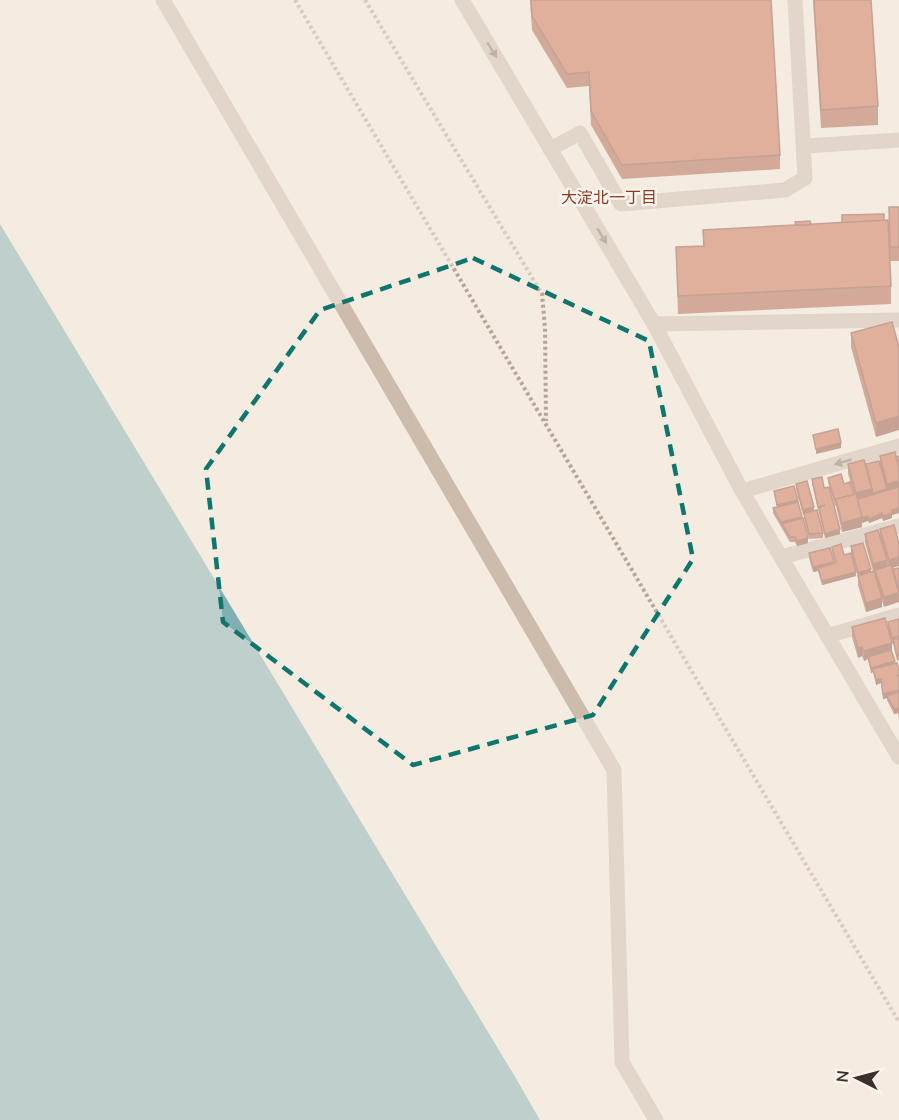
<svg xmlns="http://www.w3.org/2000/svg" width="899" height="1120" font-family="Mulish,'Noto Sans JP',sans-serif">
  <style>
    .water { fill: #7fb0b2 }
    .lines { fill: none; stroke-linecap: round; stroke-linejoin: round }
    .path { stroke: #b9a596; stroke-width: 4; stroke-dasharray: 3 3; stroke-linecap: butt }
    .minor { stroke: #cdbbac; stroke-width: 15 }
    .wall { fill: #ac5a40 }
    .shaded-wall { fill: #8c4a34 }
    .building { fill: #c8694b; stroke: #8c4a34; stroke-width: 1.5 }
    .oneway { fill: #7d6f65 }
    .marked { fill: none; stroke: #0f766e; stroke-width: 4.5; stroke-dasharray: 12 8; stroke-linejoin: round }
    .labels { text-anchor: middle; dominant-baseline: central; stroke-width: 5; stroke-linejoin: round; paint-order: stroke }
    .neighbourhood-label { font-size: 16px; fill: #8c3b22; stroke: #fbf5ee }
  </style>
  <rect width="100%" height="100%" fill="#f4ebe1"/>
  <!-- water -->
  <polygon class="water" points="0,224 514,1075 540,1120 0,1120"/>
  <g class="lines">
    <!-- path -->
    <g class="path">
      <polyline points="295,0 899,1022"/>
      <polyline points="365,0 542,294 545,328 546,421"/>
    </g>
    <!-- minor -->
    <g class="minor">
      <polyline points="163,0 614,770 622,1062 656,1120"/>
      <polyline points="462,0 654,324 742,491 899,757"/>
      <polyline points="805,146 899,140"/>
      <polyline points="550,149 580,133 621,204 785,190 805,178 795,0"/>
      <polyline points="654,324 899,320"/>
      <polyline points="742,491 899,446"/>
      <polyline points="781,557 899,526"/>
      <polyline points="827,636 899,615"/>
    </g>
  </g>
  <!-- wall -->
  <g class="wall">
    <polygon points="530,0 771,0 780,155 780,169 622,179 591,125 589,86 567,88 532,30"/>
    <polygon points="813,0 871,0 878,106 878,125 821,128"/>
    <polygon points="889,207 899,207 899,261 890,261"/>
    <polygon points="884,221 891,286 891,304 678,314 676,247 703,246 703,230"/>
    <polygon points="892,322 876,437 851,347 851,333"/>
    <polygon points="880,456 899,456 899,513 892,515 892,518 883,521 882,518 869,523 868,521 862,522 862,527 842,532 836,506 835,506 828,482 828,478 844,484 854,494 848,474 848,464 880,463"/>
    <polygon points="812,479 824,488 840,534 825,538 812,484"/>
    <polygon points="796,484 814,511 823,533 823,538 809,539 804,518 804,514 803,515 796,489"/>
    <polygon points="774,491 798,502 808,543 797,546 795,542 790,542 773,513 773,508 777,507"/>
    <polygon points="880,529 892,568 884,607 882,601 882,607 866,612 858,585 858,577 851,551 851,546 871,572 873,571 865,543 865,534 880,538"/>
    <polygon points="832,547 844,555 856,576 822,585 818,571 813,572 809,558 809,553 834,563 835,563 832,552"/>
    <polygon points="899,619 899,660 897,661 893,643 892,643 888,627 888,622"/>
    <polygon points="852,627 892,653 895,663 899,669 899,719 898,713 894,714 887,700 887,698 883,699 881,683 876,685 873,672 871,673 868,659 864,661 862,656 858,658 852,637"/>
  </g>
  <!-- shaded-wall -->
  <g class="shaded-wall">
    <polygon points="899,416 899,430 876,437 876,423"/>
    <polygon points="841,443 841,448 816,454 816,449"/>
    <polygon points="899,481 899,491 887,494 887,484"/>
    <polygon points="872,489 872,498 856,502 856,493"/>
    <polygon points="798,500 798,505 777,510 777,505"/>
    <polygon points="814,507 814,511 803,515 803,510"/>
    <polygon points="899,508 899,513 892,515 892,510"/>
    <polygon points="882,513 882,518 869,523 869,519"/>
    <polygon points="892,513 892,518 883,521 883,516"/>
    <polygon points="868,516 868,521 862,523 862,518"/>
    <polygon points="802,517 802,522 782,524 781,527 781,522"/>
    <polygon points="862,517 862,527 842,532 842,523"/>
    <polygon points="840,529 840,534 825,538 825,534"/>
    <polygon points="808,538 808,543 797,546 797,541"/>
    <polygon points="899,557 899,566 889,569 889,560"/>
    <polygon points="887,560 887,570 875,570 875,573 873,573 873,564"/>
    <polygon points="834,562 834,567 818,568 818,571 813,572 813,567"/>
    <polygon points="871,569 871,574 858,577 858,573"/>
    <polygon points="856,572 856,576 822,585 822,581"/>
    <polygon points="899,593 899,602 884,607 884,597"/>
    <polygon points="882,598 882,607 866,612 866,603"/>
    <polygon points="892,643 892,653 868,657 868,659 864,661 864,651"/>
    <polygon points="862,647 862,656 858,658 858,648"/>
    <polygon points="895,661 895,666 873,669 873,672 871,673 871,668"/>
    <polygon points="881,679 881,683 876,685 876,680"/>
    <polygon points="899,690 899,695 887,696 887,698 883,699 883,694"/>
    <polygon points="899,708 899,712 898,710 898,713 894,714 894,709"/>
  </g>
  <!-- building -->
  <g class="building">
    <polygon points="531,0 771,0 780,155 622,165 591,111 589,72 567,74 532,16"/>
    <polygon points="814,0 871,0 878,106 821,110"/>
    <polygon points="889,207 899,207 899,247 890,247"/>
    <polygon points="884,214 884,221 842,223 842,215"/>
    <polygon points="888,220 891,286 678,296 676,247 704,246 703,230"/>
    <polygon points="810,221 811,225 796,225 795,222"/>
    <polygon points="892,322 899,347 899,416 876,423 851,333"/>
    <polygon points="838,429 841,443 816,449 813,435"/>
    <polygon points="895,452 899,468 899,481 887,484 880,456"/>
    <polygon points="899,456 899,468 896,457"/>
    <polygon points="864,460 872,489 856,493 848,464"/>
    <polygon points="879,461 887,489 873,493 866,464"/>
    <polygon points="841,474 844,484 850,482 854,495 836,499 837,501 835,501 828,478"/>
    <polygon points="822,477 824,488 829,487 840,529 825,534 819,508 825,505 818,507 812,479"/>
    <polygon points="807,481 814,507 803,510 796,484"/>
    <polygon points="794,486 798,500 777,505 774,491"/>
    <polygon points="899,487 899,508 892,510 892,513 883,516 882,513 869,519 868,516 862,518 857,499"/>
    <polygon points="856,494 862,517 842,523 836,499"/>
    <polygon points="798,502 802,517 781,522 773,508"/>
    <polygon points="817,510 823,533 809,534 804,513"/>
    <polygon points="803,518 808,538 797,541 795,537 790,537 782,524"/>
    <polygon points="894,525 899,544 899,557 889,560 880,529"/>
    <polygon points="878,530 887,560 873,564 865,534"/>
    <polygon points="863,543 871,569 858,573 851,546"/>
    <polygon points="841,544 844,555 851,553 856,572 822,581 818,568 836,563 832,547"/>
    <polygon points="830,548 834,562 813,567 809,553"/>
    <polygon points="891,565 899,593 884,597 875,570"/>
    <polygon points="899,568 899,591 893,569"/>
    <polygon points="874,571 882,598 866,603 858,576"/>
    <polygon points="885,618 892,643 864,651 862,647 858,648 852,627"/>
    <polygon points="899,619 899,636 892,638 888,622"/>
    <polygon points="893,639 899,639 899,655 897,656"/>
    <polygon points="891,650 895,661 871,668 868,657"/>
    <polygon points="897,663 899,669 899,674 896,676 899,675 899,690 883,694 881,679 876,680 873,669"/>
    <polygon points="899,692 899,708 894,709 887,696"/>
  </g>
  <!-- one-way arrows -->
  <defs><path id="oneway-solid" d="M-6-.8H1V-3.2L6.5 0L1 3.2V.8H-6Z" transform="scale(1.5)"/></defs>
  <g class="oneway">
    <use href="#oneway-solid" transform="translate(492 50) rotate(59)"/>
    <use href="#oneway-solid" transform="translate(602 236) rotate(59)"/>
    <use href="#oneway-solid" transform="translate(843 462) rotate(164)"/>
  </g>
  <!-- marked area -->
  <path d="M0 0H899V1120H0ZM473,258L649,341L693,559L593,715L413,765L223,622L206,469L320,310Z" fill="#f4ebe1" fill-opacity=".55" fill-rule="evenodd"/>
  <path class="marked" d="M473,258L649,341L693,559L593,715L413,765L223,622L206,469L320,310Z"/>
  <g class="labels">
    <!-- neighbourhood labels -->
    <g class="neighbourhood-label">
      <text x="609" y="197">大淀北一丁目</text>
    </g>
  </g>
  <!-- north arrow -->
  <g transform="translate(857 1078) rotate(276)" stroke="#fbf5ee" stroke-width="4.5" paint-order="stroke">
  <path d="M0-4.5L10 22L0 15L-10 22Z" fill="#3b302b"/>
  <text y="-9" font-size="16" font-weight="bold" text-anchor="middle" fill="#3b302b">N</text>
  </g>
</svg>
